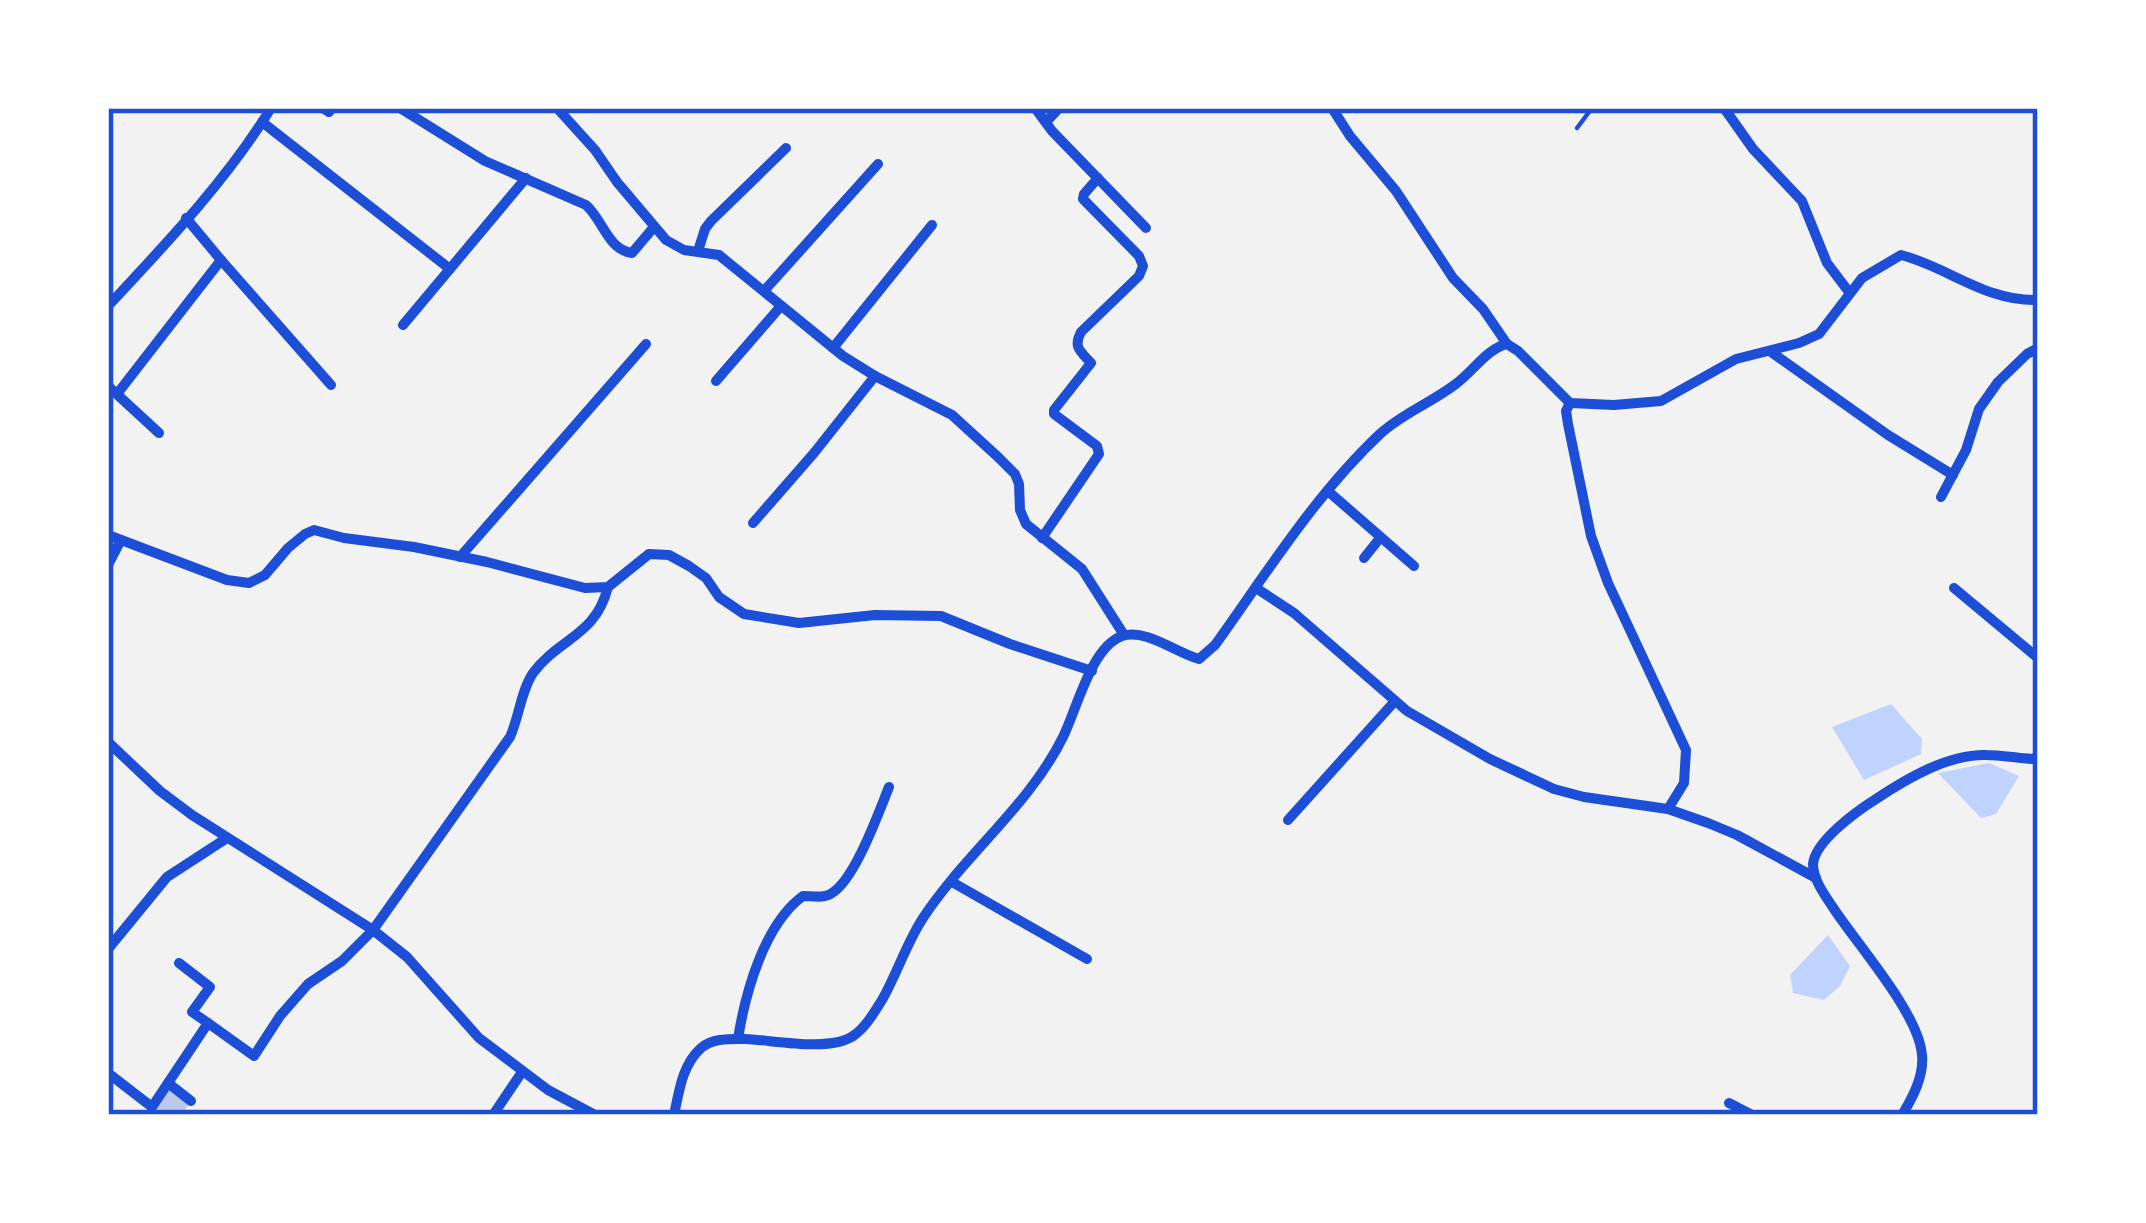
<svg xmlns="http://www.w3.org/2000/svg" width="2146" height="1223" font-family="'Public Sans',sans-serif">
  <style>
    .water { fill: #bfd3fe }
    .building { fill: #bdc9ec }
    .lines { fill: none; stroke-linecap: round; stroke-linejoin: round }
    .service { stroke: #1d4ed8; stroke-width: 4.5 }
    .minor { stroke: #1d4ed8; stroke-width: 10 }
    .neatline { fill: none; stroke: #1d4ed8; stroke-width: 4.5 }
  </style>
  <rect width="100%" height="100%" fill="#f2f2f2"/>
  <!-- water -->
  <g class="water">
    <polygon points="1891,704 1922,739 1921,754 1864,780 1832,727"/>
    <polygon points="1989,763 2019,776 1996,814 1981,818 1938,773"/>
    <polygon points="1828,935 1850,966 1840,986 1824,1000 1793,993 1790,975"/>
  </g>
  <!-- building -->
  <polygon class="building" points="169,1089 189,1104 184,1111 189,1115 162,1115 155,1109"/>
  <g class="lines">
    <!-- service -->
    <polyline class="service" points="1577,128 1592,108"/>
    <!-- minor -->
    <g class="minor">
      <polyline points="323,108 329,112 332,108"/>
      <path d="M400,108L485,161L586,205C603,220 608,250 632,253L654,227"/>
      <polyline points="557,108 595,150 617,182 666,240 684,250 719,255 843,356 875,376 952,415 998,457 1015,474 1019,484 1020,510 1026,524 1082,569 1124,635"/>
      <polyline points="1035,108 1052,131 1146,228"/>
      <polyline points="1332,108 1350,136 1396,191 1453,278 1483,309 1507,344"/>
      <polyline points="1724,108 1753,149 1802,201 1827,263 1849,292"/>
      <polyline points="1047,121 1059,108"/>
      <polyline points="262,122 450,269"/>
      <polyline points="698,251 705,229 711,221 786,148"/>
      <polyline points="221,260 331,385"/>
      <polyline points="764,291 878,164"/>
      <path d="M108,306C165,245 227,180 271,108"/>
      <polyline points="403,325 526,178"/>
      <polyline points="833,348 932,225"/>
      <polyline points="1771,352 1888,435 1953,475"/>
      <polyline points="716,381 781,306"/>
      <polyline points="108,386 159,433"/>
      <polyline points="117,394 221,260 186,218"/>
      <polyline points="1570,403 1566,411 1568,424 1591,536 1608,583 1686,750 1684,783 1668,809"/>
      <polyline points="1329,492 1414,566"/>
      <polyline points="1941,497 1966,450 1979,409 1998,382 2027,354 2038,348"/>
      <polyline points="753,523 814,453 875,376"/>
      <polyline points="108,535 227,580 249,583 265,575 288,548 305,534 314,530 344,538 414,547 487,562 585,588 608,587 649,554 669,555 689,566 706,578 719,597 744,614 799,623 875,615 941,616 1010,644 1092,671"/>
      <path d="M1042,538L1099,454L1097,446L1054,414V410L1091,363C1080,351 1073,347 1081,332L1139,276L1143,266L1139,256L1083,199L1084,194L1098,178"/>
      <polyline points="460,557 646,344"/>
      <polyline points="1364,558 1380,538"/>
      <polyline points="108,565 121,540"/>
      <polyline points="1256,588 1294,613 1407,711 1490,759 1554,789 1584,797 1668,809 1708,823 1737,835 1816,878"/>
      <polyline points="1954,588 2038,658"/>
      <polyline points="108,742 160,791 192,815 373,930 407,957 479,1038 548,1090 595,1115"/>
      <polyline points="1288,820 1395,701"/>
      <polyline points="952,882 1087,959"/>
      <polyline points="108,949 167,877 227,838"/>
      <polyline points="179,963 210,987 192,1012 208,1023"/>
      <path d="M738,1039C745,994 764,924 803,896C812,896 824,899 832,893C855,879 878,814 889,787"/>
      <path d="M108,1073L152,1107L208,1023L254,1056L280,1016L308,984L342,961L373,930L510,737C519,717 521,691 533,673C560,637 595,637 608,587"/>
      <polyline points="168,1083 191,1101"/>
      <polyline points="1729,1103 1752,1115"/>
      <polyline points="493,1115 522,1072"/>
      <path d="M674,1115C679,1092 682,1065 701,1048C713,1038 729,1039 745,1039C773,1040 829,1052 853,1036C865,1028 874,1013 882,1000C897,974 906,944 923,918C965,854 1029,806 1063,737C1077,709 1091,647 1122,636C1146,628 1176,653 1199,659L1215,645C1266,574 1315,495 1380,434C1403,413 1433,402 1457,383C1473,371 1488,348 1507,344L1518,351L1570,403L1614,405L1661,401L1736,359L1799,343L1819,334L1862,278L1901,255C1948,267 1986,302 2038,300"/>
      <path d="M1902,1115C1913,1097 1924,1076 1922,1055C1919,1013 1855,942 1832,906C1824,894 1813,879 1813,864C1815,841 1857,811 1876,799C1906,779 1948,754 1986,755C2001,755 2016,758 2032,759L2038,757"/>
    </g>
  </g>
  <!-- border -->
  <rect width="2146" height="1223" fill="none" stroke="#ffffff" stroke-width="222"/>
  <rect x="111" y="111" width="1924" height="1001" class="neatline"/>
</svg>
